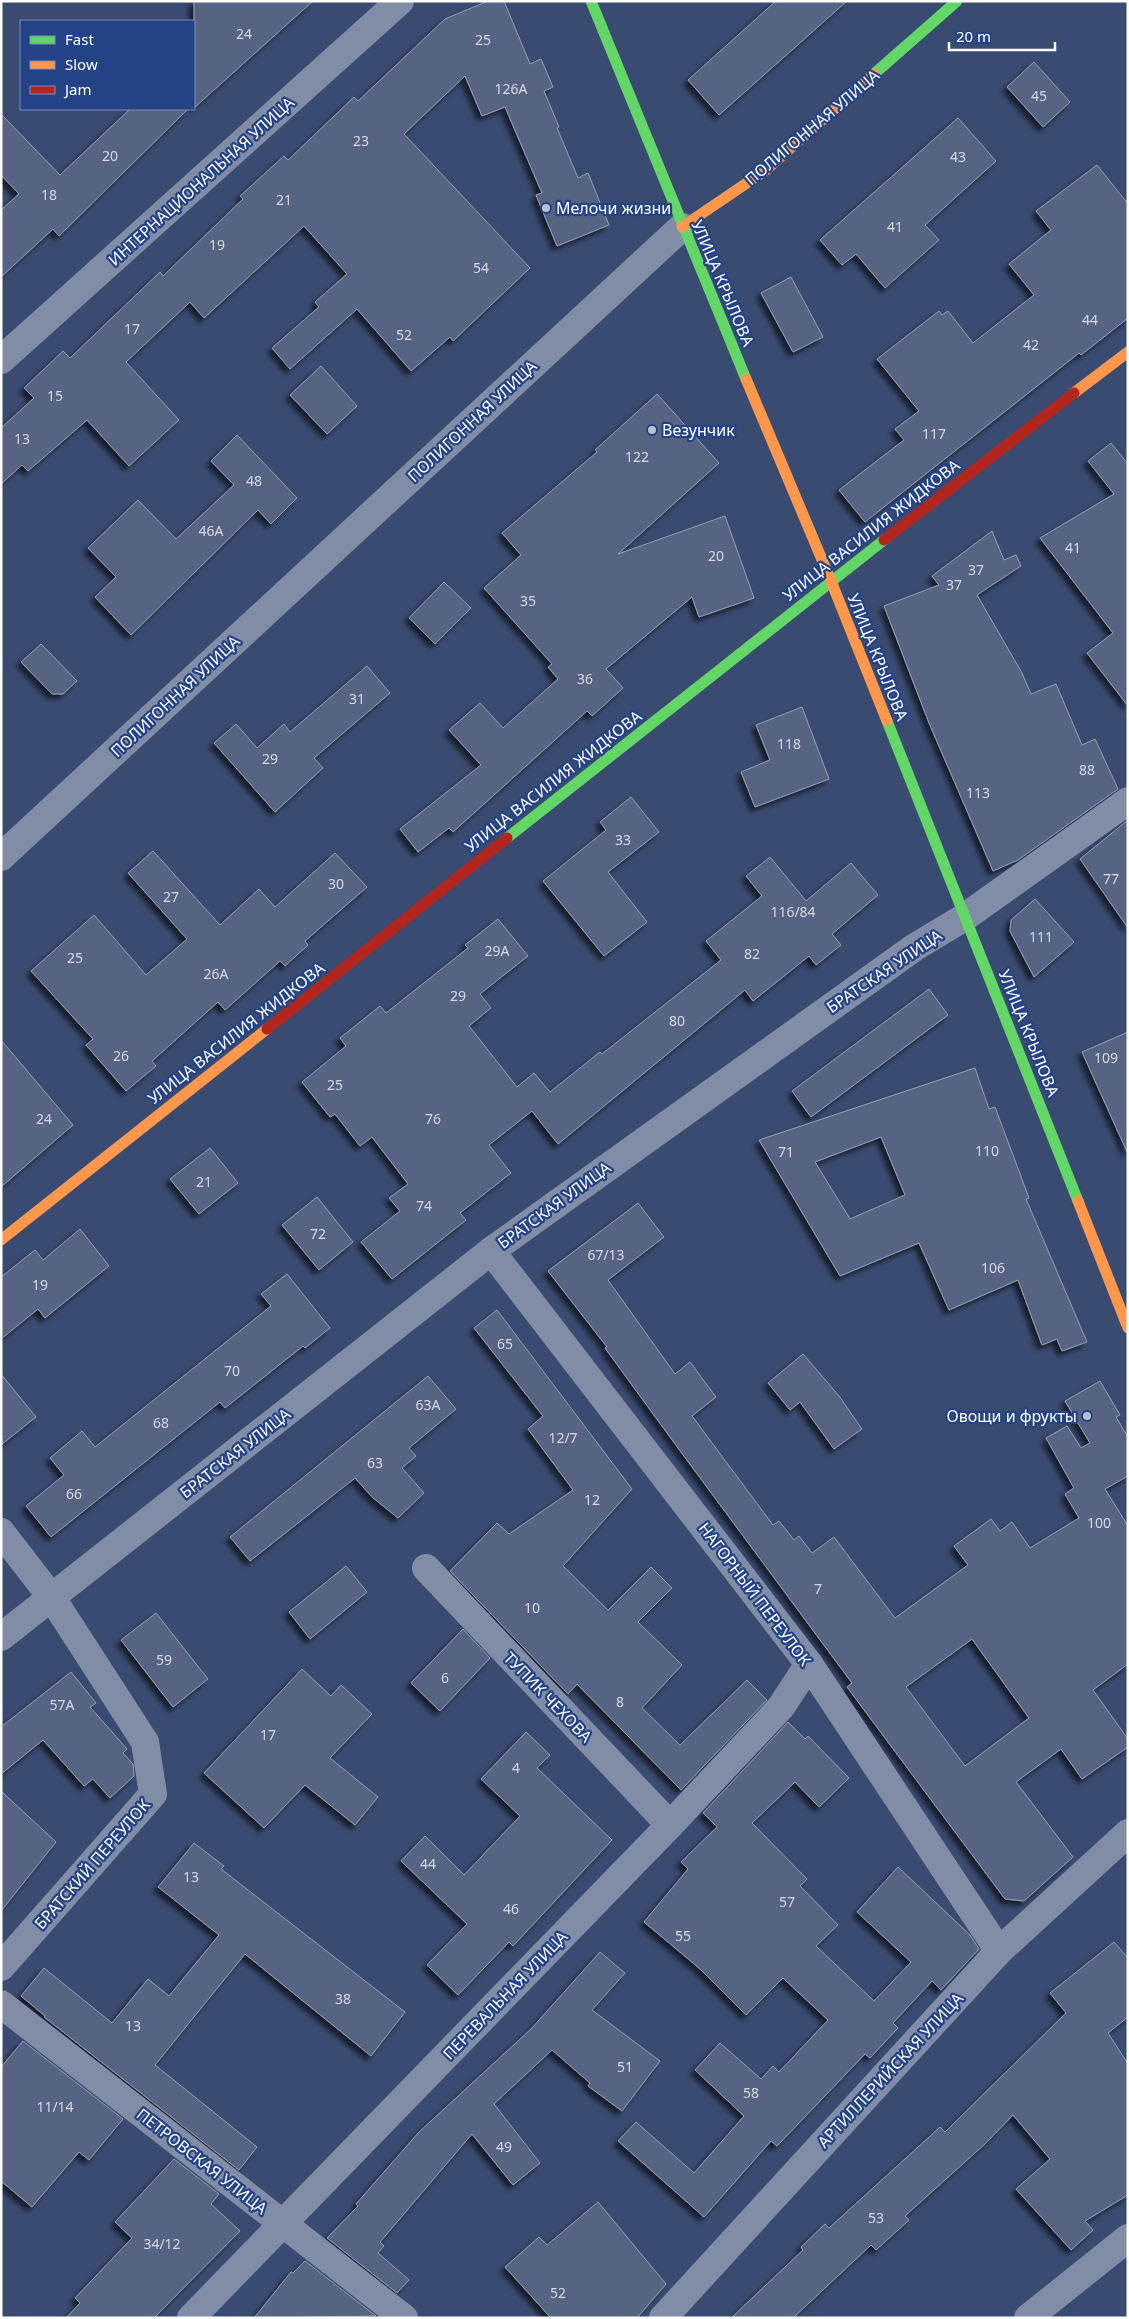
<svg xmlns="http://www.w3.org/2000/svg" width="1129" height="2319" font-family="'Noto Sans',sans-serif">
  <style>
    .building { fill: #566382; stroke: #959fb4; fill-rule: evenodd; filter: url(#shadow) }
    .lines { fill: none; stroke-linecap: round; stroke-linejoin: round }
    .street { stroke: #818ca6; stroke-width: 28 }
    .fast { stroke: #63d668; stroke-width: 11 }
    .slow { stroke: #ff974d; stroke-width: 11 }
    .jam { stroke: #b3261e; stroke-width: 11 }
    .poi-dot { fill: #bac0cd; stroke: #244387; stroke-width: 2 }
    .labels { text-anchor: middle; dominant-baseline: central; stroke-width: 4.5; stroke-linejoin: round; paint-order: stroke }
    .number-label { font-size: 14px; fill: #d5d8e0 }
    .street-label { font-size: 16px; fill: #fff; stroke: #244387 }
    .poi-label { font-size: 16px; fill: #fff; stroke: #244387; text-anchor: start }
  </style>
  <defs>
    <filter id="shadow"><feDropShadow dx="-4.5" dy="4.5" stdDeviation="2.5" flood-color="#0009"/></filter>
  </defs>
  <rect width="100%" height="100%" fill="#3a4b71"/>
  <!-- building -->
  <g class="building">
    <polygon points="194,1 313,1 194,108"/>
    <polygon points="488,1 504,1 530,64 541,59 553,87 544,91 559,127 557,128 578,178 588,173 609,225 557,246 536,195 542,193 505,107 482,116 465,76 404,134 530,268 453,341 450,337 411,371 357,309 290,369 272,348 319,307 315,302 347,274 304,226 204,318 190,302 126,362 179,420 129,466 87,420 28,471 22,465 1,484 1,428 34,398 24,388 63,351 70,358 160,272 163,276 243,199 240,196 284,156 288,160 354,97 358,101 445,19"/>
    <polygon points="776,1 847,1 719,115 688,80"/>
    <polygon points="1034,62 1070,102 1043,127 1007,87"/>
    <polygon points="130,109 188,109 59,236 53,229 1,277 1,210 19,194 1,175 1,114 60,175"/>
    <polygon points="958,118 996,161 925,225 939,240 885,288 856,254 842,265 820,240"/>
    <polygon points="1097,165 1128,204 1128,318 1081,355 1079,353 865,522 839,490 904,440 895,429 919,411 877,359 939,311 942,315 948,311 973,343 1034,295 1009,264 1051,230 1036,211"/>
    <polygon points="791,277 823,337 793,352 761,293"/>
    <polygon points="321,366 357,406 327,434 290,395"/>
    <polygon points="657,394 719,463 618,554 725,516 754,598 699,617 692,597 606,669 623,688 592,716 587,711 453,832 449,828 418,852 400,829 481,765 449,730 480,703 503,728 558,679 548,667 552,664 484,588 521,555 502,533 597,452 595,450"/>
    <polygon points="237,435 297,498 271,524 258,510 131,635 95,597 116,577 88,548 138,500 176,539 234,485 211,461"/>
    <polygon points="1111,443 1128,464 1128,706 1087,653 1113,633 1040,538 1114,494 1088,461"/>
    <polygon points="992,531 1004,560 1016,555 1021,566 977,595 1022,673 1031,694 1056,684 1082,745 1095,739 1118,789 1018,860 993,871 929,723 884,606 939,585 932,576"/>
    <polygon points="444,582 471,608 435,644 409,618"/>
    <polygon points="41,644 77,681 63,694 52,694 21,662"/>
    <polygon points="367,666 390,693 314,758 323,768 275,812 214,743 236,724 257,748 284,724 290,732"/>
    <polygon points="802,707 829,779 755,807 741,772 770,760 756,725"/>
    <polygon points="631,797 659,832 608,872 647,922 604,956 543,881 606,830 600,822"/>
    <polygon points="1128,820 1128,928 1080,859"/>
    <polygon points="153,851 220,925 259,889 275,907 335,853 367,887 305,941 308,945 285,966 280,961 225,1010 218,1002 152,1061 156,1066 126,1091 86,1045 93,1039 31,971 94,915 146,975 187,939 128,873"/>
    <polygon points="770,857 806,901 851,863 878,895 832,934 841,945 816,965 809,956 753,1001 745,990 558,1144 532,1111 489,1145 511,1173 460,1213 466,1220 392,1279 361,1242 400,1211 389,1198 408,1184 372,1137 360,1146 335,1114 330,1117 302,1082 346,1046 340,1038 380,1006 386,1013 468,948 465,945 498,919 528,956 480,994 491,1008 469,1026 517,1087 534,1073 550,1092 600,1052 602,1054 721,960 706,941 762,896 746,876"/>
    <polygon points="1035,899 1074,942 1034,977 1010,931 1011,920"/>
    <polygon points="929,989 948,1015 811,1117 792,1091"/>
    <polygon points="1128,1032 1128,1154 1082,1052"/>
    <polygon points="1,1040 73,1125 1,1187"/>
    <path d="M975,1068L989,1109L995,1107L1029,1198L1026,1199L1087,1342L1062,1351L1057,1339L1042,1345L1018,1280L949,1310L919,1243L840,1276L759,1140ZM881,1137L905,1195L850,1219L815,1162Z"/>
    <polygon points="210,1148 238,1183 199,1214 170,1179"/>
    <polygon points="317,1197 353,1242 319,1270 282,1225"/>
    <path d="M638,1203L664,1237L608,1280L675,1374L690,1362L716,1397L692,1416L773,1525L779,1521L794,1540L799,1536L812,1553L834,1537L895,1618L968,1565L954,1546L991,1519L1000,1531L1012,1522L1030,1548L1079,1518L1065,1494L1074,1488L1046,1438L1067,1426L1081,1448L1090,1443L1065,1401L1100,1381L1120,1415L1116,1417L1128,1437V1476L1105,1489L1128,1526V1664L1093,1690L1128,1739V1747L1082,1779L1061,1749L1016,1782L1073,1857L1024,1901L1005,1899L847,1687L852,1683L678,1448L605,1348L607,1347L548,1271ZM972,1639L1029,1718L965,1766L906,1687Z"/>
    <polygon points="80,1229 109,1266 45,1318 38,1309 1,1339 1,1277 35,1250 43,1260"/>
    <polygon points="287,1274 330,1328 305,1348 303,1346 225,1408 220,1402 51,1537 26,1506 64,1475 50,1458 82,1431 95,1447 271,1306 261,1294"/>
    <polygon points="497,1310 632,1489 563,1566 608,1610 651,1567 672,1588 638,1622 682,1665 642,1708 680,1745 747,1680 767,1700 681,1790 577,1684 568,1694 450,1571 497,1523 509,1534 573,1490 528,1429 543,1416 474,1328"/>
    <polygon points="803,1354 839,1396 862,1429 834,1449 800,1402 790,1410 768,1383"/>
    <polygon points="1,1374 36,1417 1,1445"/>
    <polygon points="428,1376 456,1409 409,1448 416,1456 402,1468 424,1493 398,1518 372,1497 355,1478 250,1561 230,1537"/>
    <polygon points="346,1566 367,1592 310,1639 289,1612"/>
    <polygon points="156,1613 208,1679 173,1707 121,1640"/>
    <polygon points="463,1629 490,1658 440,1711 411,1683"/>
    <polygon points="302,1669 331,1696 341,1685 372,1714 330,1758 378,1797 355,1825 305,1785 264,1828 204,1773"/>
    <polygon points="71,1672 96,1703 90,1707 127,1749 123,1753 133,1764 134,1776 110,1798 93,1779 84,1786 43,1740 1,1774 1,1727"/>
    <polygon points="788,1722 805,1739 808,1736 849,1778 819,1807 795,1782 752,1823 807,1879 800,1886 838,1925 816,1946 874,2001 911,1962 857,1912 898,1867 970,1935 979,1949 941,1990 932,1981 893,2023 898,2028 870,2058 865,2054 777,2146 771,2141 704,2217 618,2141 636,2122 694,2173 744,2116 695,2070 720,2043 761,2079 773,2066 779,2072 828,2020 783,1978 746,2015 699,1968 644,1922 688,1869 681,1862 717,1827 703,1813"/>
    <polygon points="526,1732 550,1755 537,1768 612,1840 513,1946 509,1942 458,1995 427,1965 467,1924 401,1861 425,1836 464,1875 520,1816 481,1779"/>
    <polygon points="1,1791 56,1842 1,1911"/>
    <polygon points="194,1843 224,1866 221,1869 405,2012 371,2056 245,1954 155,2065 257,2147 239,2170 44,2017 45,2016 21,1996 44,1968 112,2023 148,1979 169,1996 219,1935 158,1887"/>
    <polygon points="1114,1942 1128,1958 1128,2017 1108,2033 1128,2064 1128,2195 1085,2221 1093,2230 1071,2250 1016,2189 1050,2159 1013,2115 986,2143 905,2216 909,2220 876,2250 871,2245 793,2318 731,2318 803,2250 801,2247 825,2224 829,2228 940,2127 945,2132 1066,2013 1050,1993"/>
    <polygon points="600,1952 625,1973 592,2010 660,2061 622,2111 588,2086 590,2083 552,2050 494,2104 540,2163 513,2185 472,2134 380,2242 384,2246 378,2253 409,2280 397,2293 327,2238 358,2206 356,2204 419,2132 531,2029"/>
    <polygon points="23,2041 123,2119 89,2160 79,2152 32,2207 1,2181 1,2067"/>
    <polygon points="174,2159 219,2194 211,2204 240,2231 154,2318 66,2318 80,2303 75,2298 132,2238 115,2222"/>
    <polygon points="598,2202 666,2284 637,2318 551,2318 505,2267 539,2237 547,2245"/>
    <polygon points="305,2261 376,2316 254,2318 291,2272 293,2273"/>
  </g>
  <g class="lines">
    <!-- street -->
    <g class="street">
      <polyline points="1,360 400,1"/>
      <polyline points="1,857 682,227"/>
      <polyline points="491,1251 809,1664 999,1951"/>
      <polyline points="1,1532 52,1598 145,1742 153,1794 1,1967"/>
      <polyline points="426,1568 670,1825"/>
      <polyline points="1,1637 491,1251 915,947 965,917 1128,801"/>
      <polyline points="1,2004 404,2318"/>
      <polyline points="191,2318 670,1825 781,1707 809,1664"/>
      <polyline points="663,2318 999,1951 1128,1833"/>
      <polyline points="1028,2318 1128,2238"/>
    </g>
    <!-- fast -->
    <g class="fast">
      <polyline points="591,1 746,379"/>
      <polyline points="874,74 957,1"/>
      <polyline points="887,721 1078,1201"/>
      <polyline points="507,838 884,540"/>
    </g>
    <!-- slow -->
    <g class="slow">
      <polyline points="682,227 766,170 874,74"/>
      <polyline points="746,379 831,581 887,721"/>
      <polyline points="1074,393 1128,352"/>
      <polyline points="1078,1201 1128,1328"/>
      <polyline points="1,1240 267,1029"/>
    </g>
    <!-- jam -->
    <g class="jam">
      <polyline points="884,540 1074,393"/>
      <polyline points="267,1029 507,838"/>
    </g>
  </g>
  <!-- markers -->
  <g class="poi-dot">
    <circle cx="546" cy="208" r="5"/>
    <circle cx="652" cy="430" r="5"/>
    <circle cx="1087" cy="1416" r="5"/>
  </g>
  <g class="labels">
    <!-- number labels -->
    <g class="number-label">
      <text x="244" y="33">24</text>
      <text x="483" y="39">25</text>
      <text x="511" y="88">126А</text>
      <text x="1039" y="95">45</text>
      <text x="361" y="140">23</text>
      <text x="110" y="155">20</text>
      <text x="958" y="156">43</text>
      <text x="49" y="194">18</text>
      <text x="284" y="199">21</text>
      <text x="895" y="226">41</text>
      <text x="217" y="244">19</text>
      <text x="481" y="267">54</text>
      <text x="1090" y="319">44</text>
      <text x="132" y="328">17</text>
      <text x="404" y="334">52</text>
      <text x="1031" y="344">42</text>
      <text x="55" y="395">15</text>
      <text x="934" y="433">117</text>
      <text x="22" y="438">13</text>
      <text x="637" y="456">122</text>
      <text x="254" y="480">48</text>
      <text x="211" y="530">46А</text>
      <text x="1073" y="547">41</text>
      <text x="716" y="555">20</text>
      <text x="976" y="569">37</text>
      <text x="954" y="584">37</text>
      <text x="528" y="600">35</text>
      <text x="585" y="678">36</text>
      <text x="357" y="698">31</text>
      <text x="789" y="743">118</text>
      <text x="270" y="758">29</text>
      <text x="1087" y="769">88</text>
      <text x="978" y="792">113</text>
      <text x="623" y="839">33</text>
      <text x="1111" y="878">77</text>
      <text x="336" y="883">30</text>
      <text x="171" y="896">27</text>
      <text x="793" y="911">116/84</text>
      <text x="1041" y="936">111</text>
      <text x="497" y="950">29А</text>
      <text x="752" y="953">82</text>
      <text x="75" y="957">25</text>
      <text x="216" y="973">26А</text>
      <text x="458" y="995">29</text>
      <text x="677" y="1020">80</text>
      <text x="121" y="1055">26</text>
      <text x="1106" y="1057">109</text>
      <text x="335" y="1084">25</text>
      <text x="44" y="1118">24</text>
      <text x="433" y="1118">76</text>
      <text x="987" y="1150">110</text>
      <text x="786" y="1151">71</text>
      <text x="204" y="1181">21</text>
      <text x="424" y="1205">74</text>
      <text x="318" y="1233">72</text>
      <text x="606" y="1254">67/13</text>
      <text x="993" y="1267">106</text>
      <text x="40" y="1284">19</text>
      <text x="505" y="1343">65</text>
      <text x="232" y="1370">70</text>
      <text x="428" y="1404">63А</text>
      <text x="161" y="1422">68</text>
      <text x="563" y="1437">12/7</text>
      <text x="375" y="1462">63</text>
      <text x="74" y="1493">66</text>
      <text x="592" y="1499">12</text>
      <text x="1099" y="1522">100</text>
      <text x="818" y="1588">7</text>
      <text x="532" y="1607">10</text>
      <text x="164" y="1659">59</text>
      <text x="445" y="1677">6</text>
      <text x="620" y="1701">8</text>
      <text x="62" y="1704">57А</text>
      <text x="268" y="1734">17</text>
      <text x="516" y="1767">4</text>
      <text x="428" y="1863">44</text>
      <text x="191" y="1876">13</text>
      <text x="787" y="1901">57</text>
      <text x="511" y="1908">46</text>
      <text x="683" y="1935">55</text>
      <text x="343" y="1998">38</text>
      <text x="133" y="2025">13</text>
      <text x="625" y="2066">51</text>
      <text x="751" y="2092">58</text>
      <text x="55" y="2106">11/14</text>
      <text x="504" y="2146">49</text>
      <text x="876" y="2217">53</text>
      <text x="162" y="2243">34/12</text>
      <text x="558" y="2292">52</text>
    </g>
    <!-- street labels -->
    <g class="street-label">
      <text transform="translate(812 127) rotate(-40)">ПОЛИГОННАЯ УЛИЦА</text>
      <text transform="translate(201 181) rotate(-42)">ИНТЕРНАЦИОНАЛЬНАЯ УЛИЦА</text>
      <text transform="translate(723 283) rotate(67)">УЛИЦА КРЫЛОВА</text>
      <text transform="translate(472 421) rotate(-43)">ПОЛИГОННАЯ УЛИЦА</text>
      <text transform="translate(871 530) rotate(-38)">УЛИЦА ВАСИЛИЯ ЖИДКОВА</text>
      <text transform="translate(878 657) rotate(68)">УЛИЦА КРЫЛОВА</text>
      <text transform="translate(175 696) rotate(-43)">ПОЛИГОННАЯ УЛИЦА</text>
      <text transform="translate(553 781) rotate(-38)">УЛИЦА ВАСИЛИЯ ЖИДКОВА</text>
      <text transform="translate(884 971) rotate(-34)">БРАТСКАЯ УЛИЦА</text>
      <text transform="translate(236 1033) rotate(-38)">УЛИЦА ВАСИЛИЯ ЖИДКОВА</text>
      <text transform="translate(1029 1033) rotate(68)">УЛИЦА КРЫЛОВА</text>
      <text transform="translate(554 1205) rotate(-36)">БРАТСКАЯ УЛИЦА</text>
      <text transform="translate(235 1453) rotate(-38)">БРАТСКАЯ УЛИЦА</text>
      <text transform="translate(755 1594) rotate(53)">НАГОРНЫЙ ПЕРЕУЛОК</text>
      <text transform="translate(548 1697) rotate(46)">ТУПИК ЧЕХОВА</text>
      <text transform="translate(92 1864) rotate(-49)">БРАТСКИЙ ПЕРЕУЛОК</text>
      <text transform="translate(505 1995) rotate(-46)">ПЕРЕВАЛЬНАЯ УЛИЦА</text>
      <text transform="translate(890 2070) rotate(-47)">АРТИЛЛЕРИЙСКАЯ УЛИЦА</text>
      <text transform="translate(202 2161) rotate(38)">ПЕТРОВСКАЯ УЛИЦА</text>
    </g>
    <!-- poi labels -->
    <g class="poi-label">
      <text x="556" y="208">Мелочи жизни</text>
      <text x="662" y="430">Везунчик</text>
      <text x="1077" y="1416" text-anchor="end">Овощи и фрукты</text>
    </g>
  </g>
  <!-- border -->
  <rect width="1129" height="2319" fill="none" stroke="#ffffff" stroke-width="5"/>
  <!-- legend -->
  <rect x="20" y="20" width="175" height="90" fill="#244387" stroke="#7c8eb7"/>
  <rect x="30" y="36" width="25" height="8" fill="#63d668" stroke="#7c8eb7"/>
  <text x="65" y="45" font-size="15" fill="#ffffff">Fast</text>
  <rect x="30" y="61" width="25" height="8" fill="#ff974d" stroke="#7c8eb7"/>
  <text x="65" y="70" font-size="15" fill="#ffffff">Slow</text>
  <rect x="30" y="86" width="25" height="8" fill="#b3261e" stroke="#7c8eb7"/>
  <text x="65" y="95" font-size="15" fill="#ffffff">Jam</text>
  <!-- scale -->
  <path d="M949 42v8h106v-8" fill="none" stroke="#ffffff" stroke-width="2.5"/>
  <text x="956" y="42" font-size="15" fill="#ffffff" stroke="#244387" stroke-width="4" paint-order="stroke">20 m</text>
</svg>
